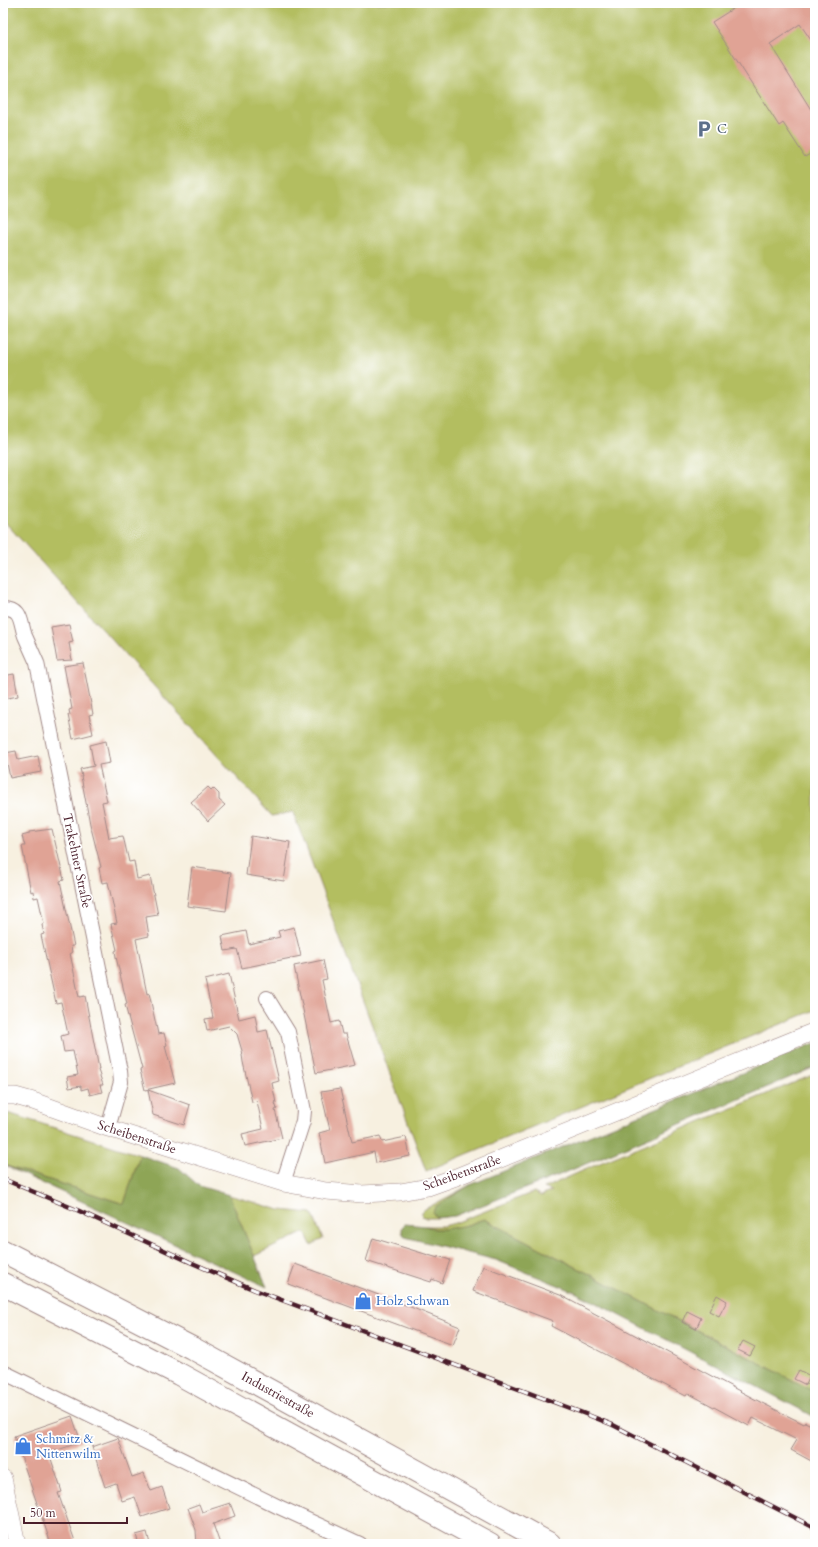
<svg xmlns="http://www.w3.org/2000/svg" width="818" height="1547" font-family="Cardo,serif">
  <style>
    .green { fill: #b3be60; stroke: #7e6e46 }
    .forest { fill: #8ea556; stroke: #6c6240 }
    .building { fill: #e0a395 }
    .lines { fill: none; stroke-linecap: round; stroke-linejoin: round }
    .minor-casing { stroke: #a08886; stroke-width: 16 }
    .tertiary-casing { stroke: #a08886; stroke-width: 18 }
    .trunk-casing { stroke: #a08886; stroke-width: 24 }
    .minor { stroke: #fff; stroke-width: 14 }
    .tertiary { stroke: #fff; stroke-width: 17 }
    .trunk { stroke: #fff; stroke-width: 22 }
    .rail-casing { stroke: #4a1f2b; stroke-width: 4.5 }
    .rail { stroke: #fff; stroke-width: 3; stroke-dasharray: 9; stroke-linecap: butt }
    .labels { text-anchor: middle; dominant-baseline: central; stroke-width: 3.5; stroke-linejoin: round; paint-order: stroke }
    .service-label { font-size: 13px; fill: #4e5e75; stroke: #fff; text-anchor: start }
    .street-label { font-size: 13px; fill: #4a1f2b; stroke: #fff }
    .shop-label { font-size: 13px; fill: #366cbe; stroke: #fff; text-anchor: start }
  </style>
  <rect width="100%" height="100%" fill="#fff"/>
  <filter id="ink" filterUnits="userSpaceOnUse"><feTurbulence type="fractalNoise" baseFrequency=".025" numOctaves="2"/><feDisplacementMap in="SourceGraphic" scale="8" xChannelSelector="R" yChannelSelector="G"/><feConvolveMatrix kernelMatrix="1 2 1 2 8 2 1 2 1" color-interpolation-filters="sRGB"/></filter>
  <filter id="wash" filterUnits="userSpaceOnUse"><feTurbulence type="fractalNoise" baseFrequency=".012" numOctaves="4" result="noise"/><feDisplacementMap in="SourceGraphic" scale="16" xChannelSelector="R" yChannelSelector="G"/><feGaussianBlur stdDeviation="0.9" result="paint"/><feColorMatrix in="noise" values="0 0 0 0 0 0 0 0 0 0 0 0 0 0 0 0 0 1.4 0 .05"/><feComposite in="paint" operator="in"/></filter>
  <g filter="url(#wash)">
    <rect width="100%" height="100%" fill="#f7f0e0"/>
    <!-- green -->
    <g class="green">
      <polygon points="3,3 815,3 815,1010 426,1171 293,812 272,816 3,520"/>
      <path d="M815,1074V1392L484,1219C465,1226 445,1234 426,1226H444L455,1223L534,1192L541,1196L552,1191L544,1188L600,1163Z"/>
      <polygon points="3,1113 11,1114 140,1155 124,1204 3,1165"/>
      <polygon points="470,1185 435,1207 433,1213 437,1218 426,1218 422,1216 421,1213 425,1209"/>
      <polygon points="229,1195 280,1210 312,1213 323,1239 311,1245 305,1232 254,1256"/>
    </g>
    <!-- forest -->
    <g class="forest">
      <polygon points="815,1043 815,1067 562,1174 455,1216 437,1218 433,1213 435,1207 470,1185"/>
      <polygon points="140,1155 179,1168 199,1186 229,1195 267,1287 3,1165 124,1204"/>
      <polygon points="484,1219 815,1392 815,1417 575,1292 496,1260 405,1237 402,1232 402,1227 405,1224 426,1226 434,1229 445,1229 468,1225"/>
    </g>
    <g id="blocks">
      <!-- building -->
      <g class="building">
        <polygon points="742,3 815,3 815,46 800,24 770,44 815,116 815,151 805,157 783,123 779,126 712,22"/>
        <polygon points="69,624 73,642 69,643 72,660 57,661 51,627"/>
        <polygon points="83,663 93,714 89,715 93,734 73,739 68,715 70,715 69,710 72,709 64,666"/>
        <polygon points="14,674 18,696 3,699 3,676"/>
        <polygon points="106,741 110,763 99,765 107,801 102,802 109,838 123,836 129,862 134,861 137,879 150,876 158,915 146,917 149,936 136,939 147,994 149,993 158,1034 164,1033 167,1045 165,1046 175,1083 145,1090 140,1070 142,1069 125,1005 127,1004 116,957 115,951 117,950 111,924 117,923 108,882 102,883 99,868 101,867 90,824 81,776 82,776 80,769 94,766 90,745"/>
        <polygon points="16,751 18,760 38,756 41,772 10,778 5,753"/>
        <polygon points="208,787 211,790 213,788 219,794 219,800 225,805 208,821 191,802"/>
        <polygon points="52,829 64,880 60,881 74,946 71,946 72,953 70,953 79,997 85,996 99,1069 98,1070 103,1085 100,1085 102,1092 90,1095 88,1088 81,1090 81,1086 69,1088 67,1077 78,1075 73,1051 64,1052 61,1036 68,1034 61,1002 56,1003 41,935 44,934 42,925 44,924 38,897 34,898 33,891 31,892 22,846 25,846 22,836 29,834 29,832"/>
        <polygon points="251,836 290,842 284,881 246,875"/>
        <polygon points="192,867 231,873 226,911 187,906"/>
        <polygon points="294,927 301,956 242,968 237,949 225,951 222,936 246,931 249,944 280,937 278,931"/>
        <polygon points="323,960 327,979 322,980 331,1023 339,1021 342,1034 346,1034 355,1065 316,1073 294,966"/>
        <polygon points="229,974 239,1019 255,1015 258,1032 267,1030 279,1081 272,1083 276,1103 275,1103 277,1109 275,1110 282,1138 245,1146 242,1134 263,1129 257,1101 252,1102 243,1062 242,1055 243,1054 237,1034 229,1026 207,1031 205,1019 213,1018 205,980"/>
        <polygon points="340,1089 352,1142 380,1136 382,1142 406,1137 410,1156 376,1163 374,1152 325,1163 319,1133 330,1130 321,1092"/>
        <polygon points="148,1090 190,1105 184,1125 153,1115"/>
        <polygon points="373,1238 438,1258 438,1256 450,1260 442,1283 432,1279 431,1282 366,1261"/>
        <polygon points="295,1264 403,1304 460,1327 453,1345 288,1284"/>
        <polygon points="483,1266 560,1295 762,1403 804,1424 805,1422 815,1427 815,1463 791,1450 797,1440 753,1418 749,1426 688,1393 686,1396 551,1326 553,1321 473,1291"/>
        <polygon points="717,1295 727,1301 719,1316 709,1311"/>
        <polygon points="687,1311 701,1318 696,1329 682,1322"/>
        <polygon points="743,1341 755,1347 750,1356 738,1350"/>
        <polygon points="799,1370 810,1376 806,1385 794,1379"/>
        <polygon points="72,1416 81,1442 49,1453 62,1492 58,1493 76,1544 51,1544 14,1436"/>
        <polygon points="118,1438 132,1477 144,1473 151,1491 162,1487 169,1508 142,1517 135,1497 122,1501 116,1483 105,1487 92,1447"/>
        <polygon points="230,1503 235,1516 213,1524 220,1544 197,1544 196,1530 188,1508 199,1504 202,1512"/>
        <polygon points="147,1532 150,1544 139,1544 136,1535"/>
      </g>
    </g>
  </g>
  <g filter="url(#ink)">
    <use href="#blocks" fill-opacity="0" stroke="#a08886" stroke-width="1"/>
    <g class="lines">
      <!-- minor casing -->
      <g class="minor-casing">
        <g id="minor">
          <path d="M3,608C23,607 20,623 25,636C29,645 33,654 37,663L120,1071L121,1082L108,1128"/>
          <polyline points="267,998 288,1032 304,1111 303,1121 283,1183"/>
          <polyline points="3,1372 279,1507 360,1544"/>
        </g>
      </g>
      <!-- tertiary casing -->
      <g class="tertiary-casing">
        <g id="tertiary">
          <polyline points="3,1096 15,1096 33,1101 108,1128 283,1183 326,1191 362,1194 400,1192 428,1187 456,1177 815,1031"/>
          <polyline points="3,1478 17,1544"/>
        </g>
      </g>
      <!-- trunk casing -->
      <g class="trunk-casing">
        <g id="trunk">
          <polyline points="3,1251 192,1348 550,1544"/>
          <polyline points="3,1284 179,1374 490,1544"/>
        </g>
      </g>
      <!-- minor -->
      <use href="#minor" class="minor"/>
      <!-- tertiary -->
      <use href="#tertiary" class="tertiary"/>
      <!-- trunk -->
      <use href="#trunk" class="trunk"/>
      <!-- rail casing -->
      <g class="rail-casing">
        <polyline id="rail" points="3,1179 77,1210 190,1262 255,1290 588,1415 613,1425 815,1528"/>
      </g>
      <!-- rail -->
      <use href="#rail" class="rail"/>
    </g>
  </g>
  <!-- icons -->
  <defs>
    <g id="parking-bare" transform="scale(1.38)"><path d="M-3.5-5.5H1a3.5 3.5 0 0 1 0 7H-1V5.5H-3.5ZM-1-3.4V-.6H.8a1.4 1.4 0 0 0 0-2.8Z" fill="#5c6f8a" stroke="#fff" stroke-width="2.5" paint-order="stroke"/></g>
    <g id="shop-bare" transform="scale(1.38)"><path d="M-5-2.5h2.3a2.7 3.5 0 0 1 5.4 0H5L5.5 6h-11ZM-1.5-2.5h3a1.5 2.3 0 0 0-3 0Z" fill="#3f7fe0" stroke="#fff" stroke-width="2.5" paint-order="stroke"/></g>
  </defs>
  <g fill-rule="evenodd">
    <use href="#parking-bare" x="704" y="129"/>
    <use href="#shop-bare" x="363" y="1301"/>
    <use href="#shop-bare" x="23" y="1446"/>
  </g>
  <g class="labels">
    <!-- service labels -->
    <g class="service-label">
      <text x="717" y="129">C</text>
    </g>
    <!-- street labels -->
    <g class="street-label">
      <text transform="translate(77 861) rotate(78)">Trakehner Straße</text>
      <text transform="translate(137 1137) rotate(18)">Scheibenstraße</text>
      <text transform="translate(462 1173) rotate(-20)">Scheibenstraße</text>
      <text transform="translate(278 1395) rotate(29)">Industriestraße</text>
    </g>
    <!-- shop labels -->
    <g class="shop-label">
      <text x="376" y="1301">Holz Schwan</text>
      <text x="36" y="1439">Schmitz &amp;<tspan x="36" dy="15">Nittenwilm</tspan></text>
    </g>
  </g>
  <!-- margin -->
  <rect width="818" height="1547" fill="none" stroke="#fff" stroke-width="16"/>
  <!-- scale -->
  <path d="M24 1517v6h103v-6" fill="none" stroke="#4a1f2b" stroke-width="2"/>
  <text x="30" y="1517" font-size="12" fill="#4a1f2b" stroke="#ffffff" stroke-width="3" paint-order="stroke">50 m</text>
</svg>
